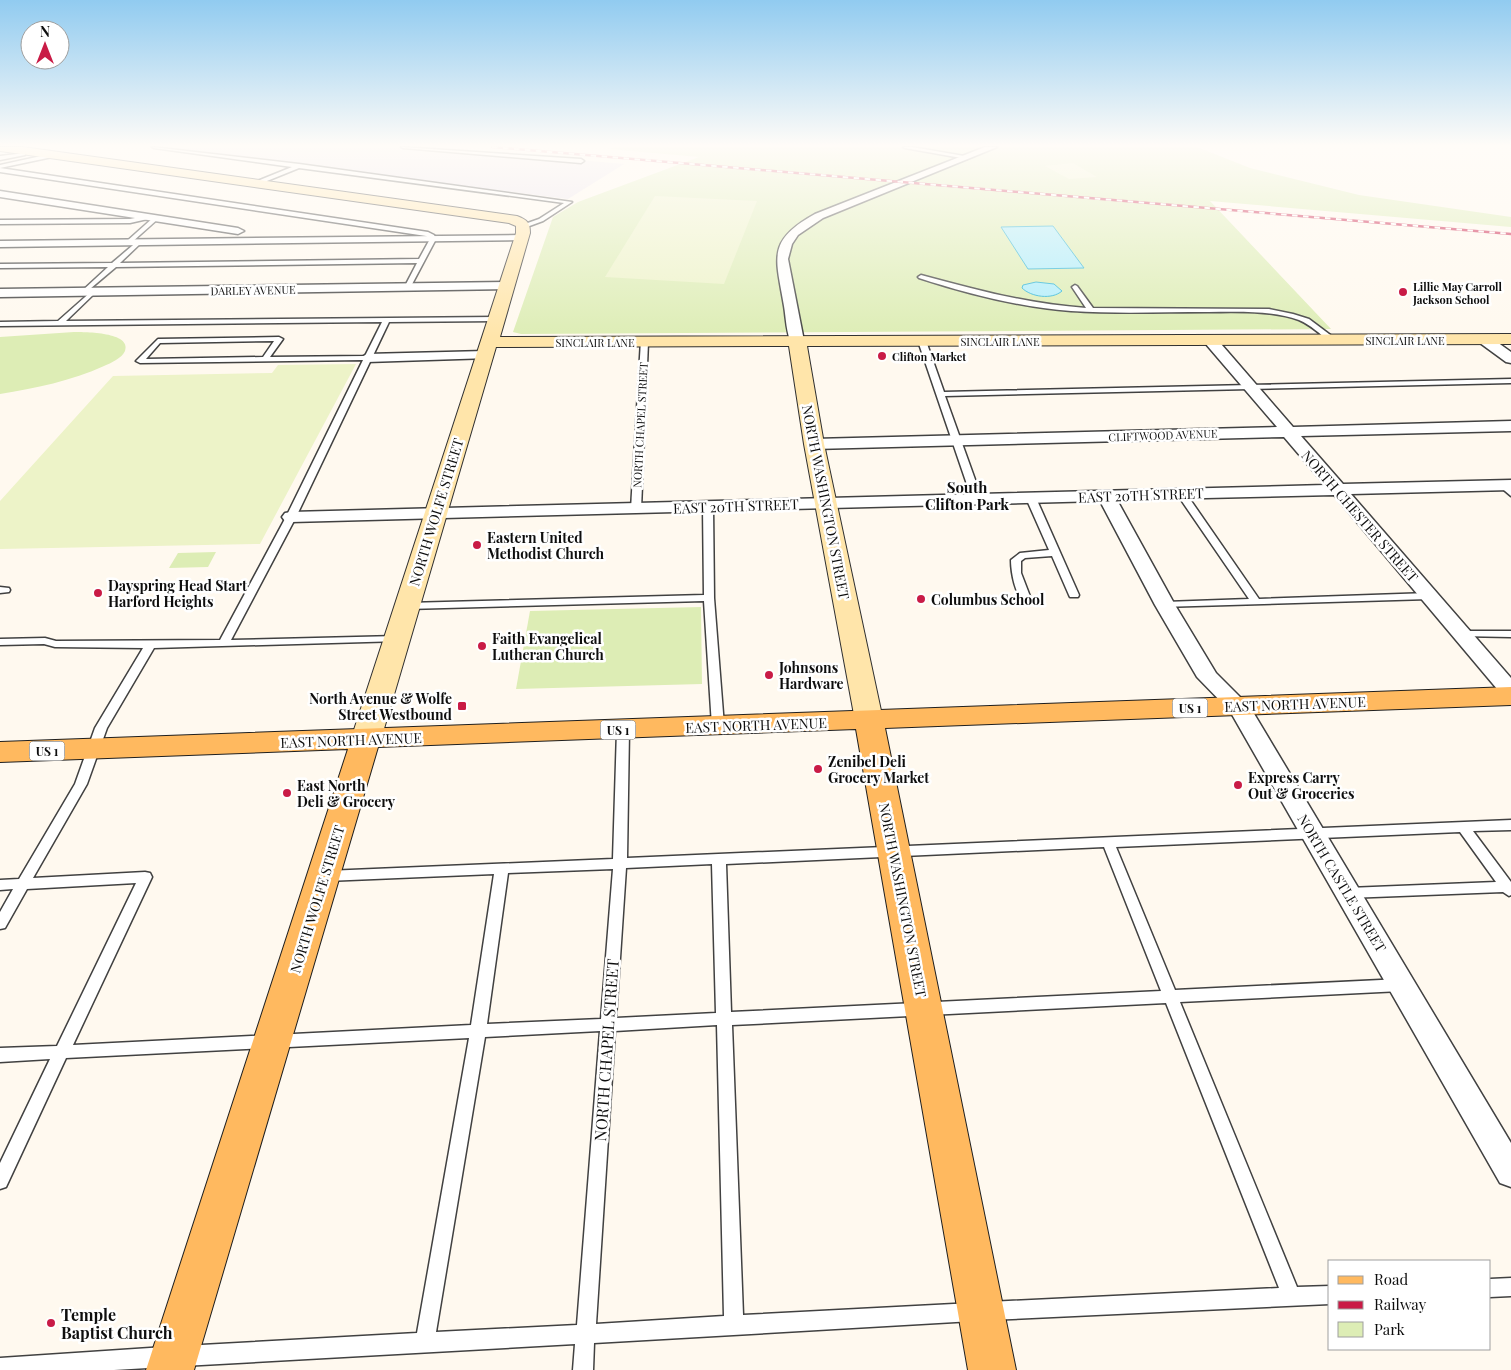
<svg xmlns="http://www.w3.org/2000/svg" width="1511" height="1370" font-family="'Playfair Display',serif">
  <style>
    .industrial { fill: #eae2ed }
    .green { fill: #ddedb5 }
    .pitch { fill: #edf3c8 }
    .water { fill: #b0edfb; stroke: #31b6d7 }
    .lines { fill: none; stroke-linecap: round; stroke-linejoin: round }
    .lane-casing { stroke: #414141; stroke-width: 3 }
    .street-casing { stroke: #414141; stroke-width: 3 }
    .secondary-casing { stroke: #303030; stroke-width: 2 }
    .primary-casing { stroke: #1f1f1f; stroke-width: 2 }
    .lane { fill: #fff; fill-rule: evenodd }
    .street { fill: #fff; fill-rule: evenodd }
    .secondary { fill: #ffe5aa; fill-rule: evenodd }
    .primary { fill: #ffb95f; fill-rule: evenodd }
    .rail-casing { stroke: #c91b46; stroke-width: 2.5 }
    .rail { stroke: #fff; stroke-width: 2; stroke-dasharray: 5.5; stroke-linecap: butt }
    .poi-dot { fill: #c91b46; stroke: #fff; stroke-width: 2 }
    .labels { text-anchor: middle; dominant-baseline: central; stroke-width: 5; stroke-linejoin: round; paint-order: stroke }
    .far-poi-label { font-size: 11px; font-weight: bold; fill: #0e0e0e; stroke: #fff; text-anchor: start }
    .far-street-label { font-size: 11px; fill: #0e0e0e; stroke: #fff }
    .shield { fill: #fff; stroke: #565656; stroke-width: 1 }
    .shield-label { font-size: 12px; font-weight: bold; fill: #0e0e0e }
    .street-label { font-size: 14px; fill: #0e0e0e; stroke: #fff }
    .poi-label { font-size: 14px; font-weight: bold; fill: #0e0e0e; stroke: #fff; text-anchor: start }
    .neighbourhood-label { font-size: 15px; font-weight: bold; fill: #0e0e0e; stroke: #fff }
    .near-street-label { font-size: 16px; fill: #0e0e0e; stroke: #fff }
    .near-poi-label { font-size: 16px; font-weight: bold; fill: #0e0e0e; stroke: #fff; text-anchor: start }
  </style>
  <rect width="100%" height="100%" fill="#fff9ef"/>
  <!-- industrial -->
  <polygon class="industrial" points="154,147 432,147 624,164 568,199"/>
  <!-- green -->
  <g class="green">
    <polygon points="613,147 1197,147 1250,168 1359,195 1511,217 1511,227 1210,201 1331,329 521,334 513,332 553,217 578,202 699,157 609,149"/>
    <path d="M74,332C85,332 132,332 125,351C122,358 111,363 104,366C72,381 35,388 0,394V337Z"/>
    <polygon points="216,552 208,567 169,568 178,553"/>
    <polygon points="701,607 702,684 516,689 530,611"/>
  </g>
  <!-- pitch -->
  <g class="pitch">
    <polygon points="1073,163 1097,177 1069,179 1045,166"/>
    <polygon points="655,196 757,201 724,284 605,277"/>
    <polygon points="356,364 260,544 0,549 0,501 113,376 272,373 278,365"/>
  </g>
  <!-- water -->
  <g class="water">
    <polygon points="1053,226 1084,268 1028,269 1001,227"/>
    <path d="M1036,282L1054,284L1062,291C1052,300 1031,297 1022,288L1023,285Z"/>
  </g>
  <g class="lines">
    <!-- lane casing -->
    <g class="lane-casing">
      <g id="lane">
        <polygon points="152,147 299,164 572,202 543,221 524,228 522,227 522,225 539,219 564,203 299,168 257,185 255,182 292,167 154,148"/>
        <polygon points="401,147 581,159 584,161 581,163 403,148"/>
        <polygon points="903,147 912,147 970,157 967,159 905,148"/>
        <polygon points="25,153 25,155 0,160 0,156"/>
        <polygon points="55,153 57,156 0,168 428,232 434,235 436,239 410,288 407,290 404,288 417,263 116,267 84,294 81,292 82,291 108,267 0,268 0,264 112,263 139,240 141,241 141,243 120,263 419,259 430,239 426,236 0,172 0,165"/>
        <polygon points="150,215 152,218 130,223 0,224 0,220 130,219"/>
        <polygon points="154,217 159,218 131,243 127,243 127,241"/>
        <path d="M921,275C976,290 1029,304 1086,308L1072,287L1075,285L1077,286L1093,308L1269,309L1293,314L1309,319L1337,340L1330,342C1320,334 1311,325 1299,320C1270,310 1238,312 1208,312C1163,312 1117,314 1071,311C1019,307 968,294 919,278L918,277Z"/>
        <path d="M93,290L96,292L95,293L66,321L496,317L499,319L496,321L389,322L296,517L231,640L397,636L401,637L402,639L401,641L154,648L107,728L87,784L33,878L145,872L150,873L152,877L73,1045L471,1025L494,874L326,881L321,880L319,876L321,872L326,871L613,859L617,730L623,726L629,730L627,858L1511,820V830L1473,831L1511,882V895L1509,896L1503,892L1348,898L1343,897L1341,893L1343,889L1348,888L1496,882L1460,832L1116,847L1175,990L1401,979L1406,981L1408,985L1406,989L1401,991L1180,1002L1297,1287L1330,1286V1304L989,1320L982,1318L981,1315L980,1319L973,1321L594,1343L593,1370H573L575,1344L183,1366L176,1363L174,1358L172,1364L165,1367L114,1370H0V1358L165,1347L172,1350L174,1355L176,1349L183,1346L417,1333L469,1038L66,1058L6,1187L0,1189V1163L50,1059L0,1062V1048L57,1046L136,883L27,889L5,928L0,929V912L13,889L0,890V880L19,879L75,784L95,728L143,648L55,647L44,644L0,645V639L45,638L56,641L220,640L286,517L363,360L140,363L136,361L158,339L279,337L283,339L270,357L365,356L382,322L0,326V322L58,321ZM274,341L263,357L146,359L160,343ZM1104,847L1161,991L731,1012L726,864ZM712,864L716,1013L616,1018L626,868ZM613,869L601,1019L487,1024L508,873ZM1166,1003L1279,1288L989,1302L982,1304L981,1308L980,1305L973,1303L743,1315L732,1025ZM717,1025L724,1316L596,1324L615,1031ZM600,1031L577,1325L436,1332L485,1037Z"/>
        <polygon points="919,339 926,341 944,392 1511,379 1511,383 945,396 982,499 977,502 972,499 918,341"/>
        <polygon points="641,340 648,342 641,509 636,512 631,509"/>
        <polygon points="1502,482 1511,488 1511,496 1498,485"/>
        <polygon points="1182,491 1185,492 1259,599 1429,593 1434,596 1429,599 1161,607 1160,605 1165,602 1249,599 1177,494"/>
        <path d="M1031,495L1036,498L1079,595L1078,597H1070L1069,595L1052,556L1025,558L1021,561V573L1031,599L1026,602C1015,598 1011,571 1011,560L1020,553L1049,550L1026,498Z"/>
        <polygon points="708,504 713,507 714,598 724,726 722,729 718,730 712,726 704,601 407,609 402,606 407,603 704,595 703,507"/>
        <polygon points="0,587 9,588 10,590 9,592 0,593"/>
        <polygon points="1462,631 1511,631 1511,637 1458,636 1457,634 1458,632"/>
        <polygon points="1511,1278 1511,1296 1490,1297 1490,1279"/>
      </g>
    </g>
    <!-- street casing -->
    <g class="street-casing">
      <g id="street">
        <path d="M985,147H997L823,218L798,235L792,244L788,259L804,341L797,345L792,344C786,334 786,317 784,306C776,258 766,241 815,214Z"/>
        <polygon points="0,191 238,228 244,231 238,234 0,197"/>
        <polygon points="521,235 527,238 525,240 0,247 0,241"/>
        <polygon points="506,282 512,286 510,289 0,297 0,289"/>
        <polygon points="1210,336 1215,337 1293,427 1511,421 1511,431 1301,436 1343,484 1511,480 1511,490 1351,494 1511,678 1511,698 1503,696 1334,495 1117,500 1175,605 1216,673 1250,707 1511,1143 1511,1187 1500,1183 1230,711 1197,677 1155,605 1100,501 291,522 285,521 282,517 285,513 291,512 1325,485 1284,437 814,449 808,447 806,444 808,441 814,439 1277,427 1205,343 1203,340 1205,337"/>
        <polygon points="1485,336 1490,337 1511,352 1511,363 1506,362 1480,343 1478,340 1480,337"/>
        <polygon points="485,351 492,355 490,358 367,362 360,358 367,354"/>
      </g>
    </g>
    <!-- secondary casing -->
    <g class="secondary-casing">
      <path id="secondary" d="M0,147H23L517,216C527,220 530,222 530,233L500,337L1511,334V344L807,346L824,444L883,720L879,726L869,729L859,726L855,720L804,444L789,346L496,347L381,739L376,746L366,748L356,746L351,739L516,233V226L509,223L0,151Z"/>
    </g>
    <!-- primary casing -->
    <g class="primary-casing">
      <polygon id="primary" points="1511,687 1511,705 885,728 1016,1370 968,1370 856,729 378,747 194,1370 146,1370 348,749 0,762 0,742"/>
    </g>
    <!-- lane -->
    <use href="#lane" class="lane"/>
    <!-- street -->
    <use href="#street" class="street"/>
    <!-- secondary -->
    <use href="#secondary" class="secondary"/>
    <!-- primary -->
    <use href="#primary" class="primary"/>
    <!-- rail casing -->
    <g class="rail-casing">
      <polyline id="rail" points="492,147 1511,234"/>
    </g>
    <!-- rail -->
    <use href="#rail" class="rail"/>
  </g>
  <!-- sky -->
  <linearGradient id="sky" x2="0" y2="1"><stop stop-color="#91cbf0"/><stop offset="0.43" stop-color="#fffcf8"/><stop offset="1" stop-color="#fffcf8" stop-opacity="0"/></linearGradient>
  <rect width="1511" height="338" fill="url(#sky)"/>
  <!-- markers -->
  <g class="poi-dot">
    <circle cx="1403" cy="292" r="5"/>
    <circle cx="882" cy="356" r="5"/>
    <circle cx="477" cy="545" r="5"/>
    <circle cx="98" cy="593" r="5"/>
    <circle cx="921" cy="599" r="5"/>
    <circle cx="482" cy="646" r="5"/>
    <circle cx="769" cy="675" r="5"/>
    <rect x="457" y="701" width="10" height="10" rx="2.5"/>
    <circle cx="818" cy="769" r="5"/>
    <circle cx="1238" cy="785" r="5"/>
    <circle cx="287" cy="793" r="5"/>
    <circle cx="51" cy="1323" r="5"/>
  </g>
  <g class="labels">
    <!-- far-poi labels -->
    <g class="far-poi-label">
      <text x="1413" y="286">Lillie May Carroll<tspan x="1413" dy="13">Jackson School</tspan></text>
      <text x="892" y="356">Clifton Market</text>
    </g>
    <!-- far-street labels -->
    <g class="far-street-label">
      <text transform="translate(253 290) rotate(-1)">DARLEY AVENUE</text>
      <text x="1405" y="340">SINCLAIR LANE</text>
      <text x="1000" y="341">SINCLAIR LANE</text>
      <text x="595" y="342">SINCLAIR LANE</text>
      <text transform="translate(640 425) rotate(-87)">NORTH CHAPEL STREET</text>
      <text transform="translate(1163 435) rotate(-2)">CLIFTWOOD AVENUE</text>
    </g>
    <!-- shield labels -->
    <g class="shield">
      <rect x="1172.5" y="698.5" width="35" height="19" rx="4"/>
      <rect x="600.5" y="720.5" width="35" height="19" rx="4"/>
      <rect x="29.5" y="741.5" width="35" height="19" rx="4"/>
    </g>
    <g class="shield-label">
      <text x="1190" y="708">US 1</text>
      <text x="618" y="730">US 1</text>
      <text x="47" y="751">US 1</text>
    </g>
    <!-- street labels -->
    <g class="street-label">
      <text transform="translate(1141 495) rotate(-2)">EAST 20TH STREET</text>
      <text transform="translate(826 502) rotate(79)">NORTH WASHINGTON STREET</text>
      <text transform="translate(736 506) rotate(-2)">EAST 20TH STREET</text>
      <text transform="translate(436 512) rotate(-73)">NORTH WOLFE STREET</text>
      <text transform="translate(1360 516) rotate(49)">NORTH CHESTER STREET</text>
      <text transform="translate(1295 704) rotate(-2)">EAST NORTH AVENUE</text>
      <text transform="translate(756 725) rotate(-2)">EAST NORTH AVENUE</text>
      <text transform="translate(351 740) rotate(-2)">EAST NORTH AVENUE</text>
      <text transform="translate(1342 883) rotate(59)">NORTH CASTLE STREET</text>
      <text transform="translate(317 899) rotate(-73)">NORTH WOLFE STREET</text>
      <text transform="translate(903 900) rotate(79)">NORTH WASHINGTON STREET</text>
    </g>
    <!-- poi labels -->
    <g class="poi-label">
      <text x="487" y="537">Eastern United<tspan x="487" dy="16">Methodist Church</tspan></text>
      <text x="108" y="585">Dayspring Head Start<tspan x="108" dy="16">Harford Heights</tspan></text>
      <text x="931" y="599">Columbus School</text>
      <text x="492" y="638">Faith Evangelical<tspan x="492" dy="16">Lutheran Church</tspan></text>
      <text x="779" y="667">Johnsons<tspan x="779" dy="16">Hardware</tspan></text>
      <text x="452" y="698" text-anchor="end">North Avenue &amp; Wolfe<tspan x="452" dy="16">Street Westbound</tspan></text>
      <text x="828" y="761">Zenibel Deli<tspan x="828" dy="16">Grocery Market</tspan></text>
      <text x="1248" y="777">Express Carry<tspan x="1248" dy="16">Out &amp; Groceries</tspan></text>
      <text x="297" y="785">East North<tspan x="297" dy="16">Deli &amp; Grocery</tspan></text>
    </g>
    <!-- neighbourhood labels -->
    <g class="neighbourhood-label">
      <text x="967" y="487">South<tspan x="967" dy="17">Clifton Park</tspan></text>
    </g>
    <!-- near-street labels -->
    <g class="near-street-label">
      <text transform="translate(606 1050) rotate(-86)">NORTH CHAPEL STREET</text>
    </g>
    <!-- near-poi labels -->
    <g class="near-poi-label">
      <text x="61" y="1314">Temple<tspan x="61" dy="18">Baptist Church</tspan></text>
    </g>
  </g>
  <!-- legend -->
  <rect x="1328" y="1260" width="162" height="90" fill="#ffffff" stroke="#9f9f9f"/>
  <rect x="1338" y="1276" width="25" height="8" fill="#ffb95f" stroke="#9f9f9f"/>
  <text x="1374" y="1285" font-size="15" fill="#0e0e0e">Road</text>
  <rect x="1338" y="1301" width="25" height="8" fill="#c91b46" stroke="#9f9f9f"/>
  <text x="1374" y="1310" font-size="15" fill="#0e0e0e">Railway</text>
  <rect x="1338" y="1322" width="25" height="15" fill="#ddedb5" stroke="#9f9f9f"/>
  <text x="1374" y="1335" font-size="15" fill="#0e0e0e">Park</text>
  <!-- north arrow -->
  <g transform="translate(45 45)"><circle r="24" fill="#ffffff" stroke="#9f9f9f"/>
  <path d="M0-4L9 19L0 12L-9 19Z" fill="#c91b46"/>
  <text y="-8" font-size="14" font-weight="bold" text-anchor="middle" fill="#0e0e0e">N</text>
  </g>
</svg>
